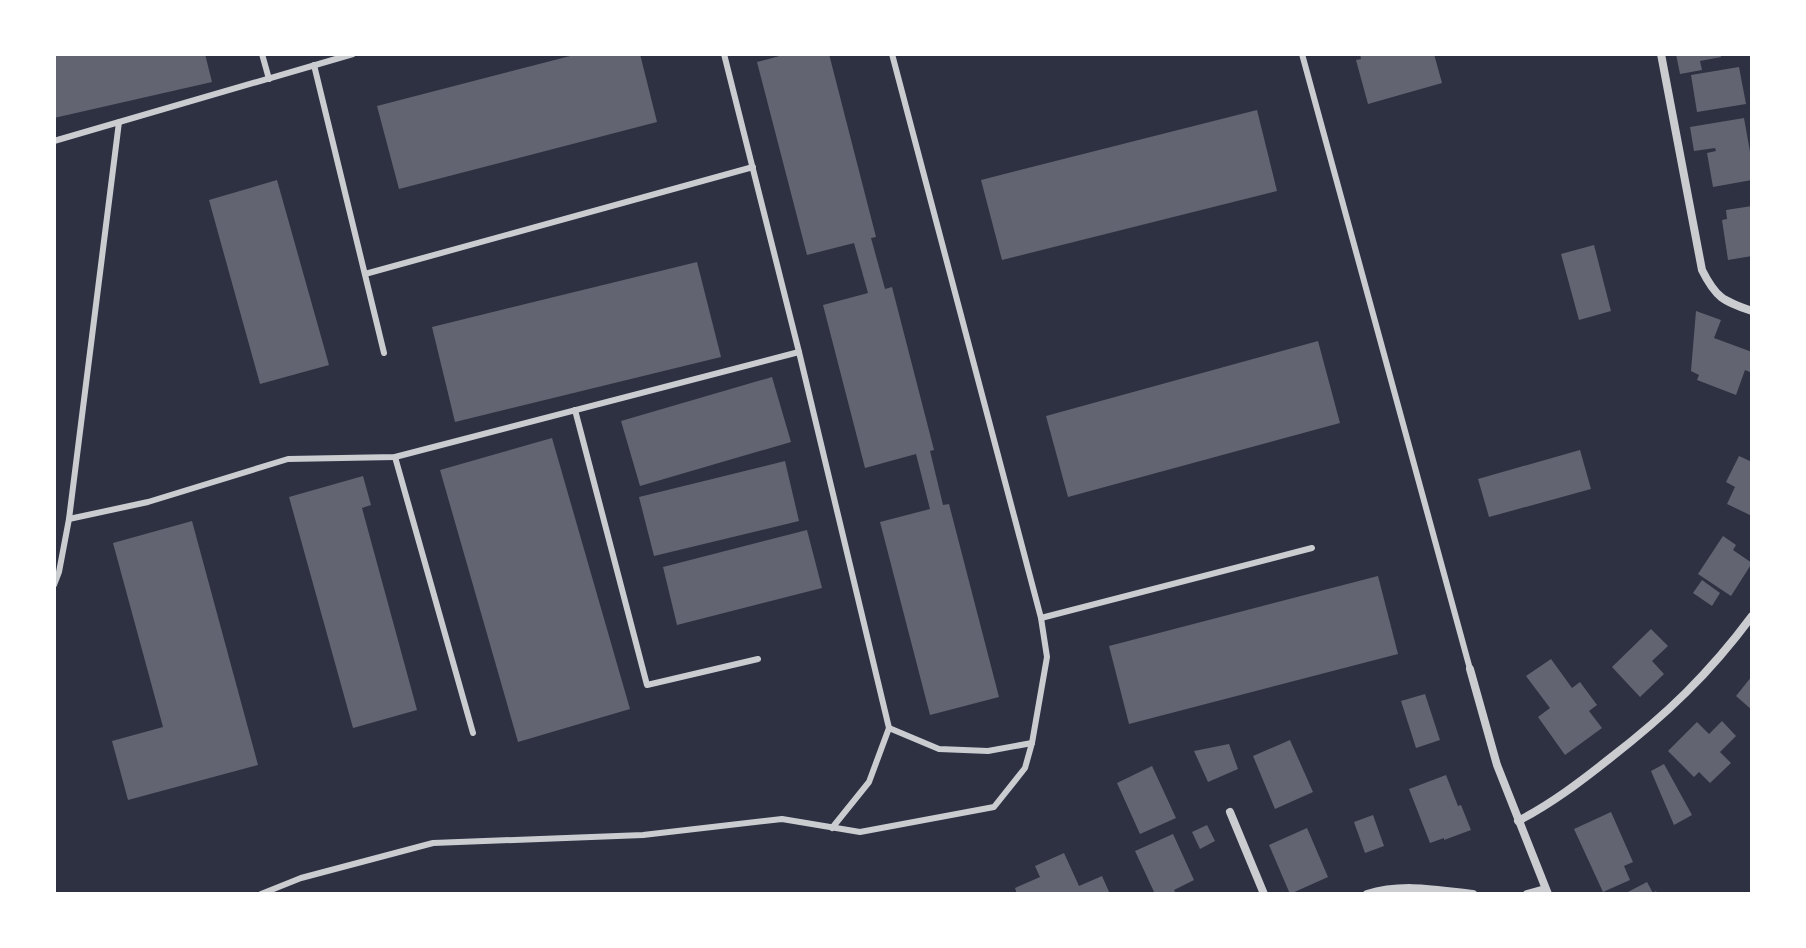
<svg xmlns="http://www.w3.org/2000/svg" width="1806" height="948" font-family="'Roboto Condensed',sans-serif">
  <style>
    .building { fill: #626471 }
    .lines { fill: none; stroke-linecap: round; stroke-linejoin: round }
    .service { stroke: #caccd0; stroke-width: 6 }
    .minor { stroke: #caccd0; stroke-width: 8 }
  </style>
  <rect width="100%" height="100%" fill="#2d3142"/>
  <!-- building -->
  <g class="building">
    <polygon points="54,54 205,54 212,82 54,118"/>
    <polygon points="578,54 640,54 657,122 399,189 377,106"/>
    <polygon points="787,54 829,54 876,237 871,238 885,289 892,287 934,450 930,451 943,505 949,504 999,697 930,715 880,522 930,509 916,454 865,468 823,305 868,293 854,243 807,255 757,62"/>
    <polygon points="1360,54 1434,54 1442,83 1368,104 1356,60 1361,59"/>
    <polygon points="1676,54 1720,54 1721,57 1700,61 1702,70 1680,74"/>
    <polygon points="1739,67 1746,104 1697,112 1691,75"/>
    <polygon points="1257,110 1277,191 1002,260 981,180"/>
    <polygon points="1744,118 1752,163 1752,180 1713,187 1707,153 1716,151 1715,148 1694,151 1690,127"/>
    <polygon points="277,180 329,365 260,384 209,200"/>
    <polygon points="1752,206 1752,256 1728,260 1722,220 1727,219 1726,210"/>
    <polygon points="1594,245 1611,311 1579,320 1561,254"/>
    <polygon points="697,262 721,357 455,422 432,327"/>
    <polygon points="1696,311 1721,320 1714,338 1752,352 1752,367 1750,372 1745,370 1736,395 1697,380 1699,375 1691,371"/>
    <polygon points="1318,341 1340,423 1068,497 1046,416"/>
    <polygon points="772,377 791,442 640,486 621,421"/>
    <polygon points="552,438 630,709 518,742 440,470"/>
    <polygon points="1580,450 1591,489 1489,517 1478,479"/>
    <polygon points="1739,456 1752,462 1752,516 1727,504 1735,487 1726,482"/>
    <polygon points="785,461 799,521 654,556 639,497"/>
    <polygon points="363,476 371,505 362,508 417,710 353,728 289,497"/>
    <polygon points="192,521 258,765 128,800 112,741 163,727 113,543"/>
    <polygon points="807,530 822,588 677,625 663,567"/>
    <polygon points="1723,536 1736,545 1733,550 1752,563 1731,596 1698,574"/>
    <polygon points="1378,576 1398,654 1129,724 1109,646"/>
    <polygon points="1702,580 1720,593 1712,606 1693,593"/>
    <polygon points="1651,629 1668,646 1652,661 1664,674 1640,697 1612,667"/>
    <polygon points="1551,659 1572,688 1580,682 1597,705 1589,711 1602,728 1565,755 1538,717 1550,708 1526,676"/>
    <polygon points="1752,676 1752,710 1736,696"/>
    <polygon points="1425,694 1440,740 1416,748 1401,701"/>
    <polygon points="1722,721 1736,736 1720,752 1731,763 1710,783 1699,772 1694,777 1668,751 1697,722 1709,734"/>
    <polygon points="1290,740 1313,792 1275,809 1253,756"/>
    <polygon points="1229,744 1238,769 1208,782 1194,751"/>
    <polygon points="1664,764 1692,815 1674,825 1651,771"/>
    <polygon points="1152,766 1176,818 1140,834 1117,783"/>
    <polygon points="1446,775 1458,806 1461,805 1471,830 1444,840 1444,838 1430,843 1409,789"/>
    <polygon points="1611,812 1633,862 1624,866 1630,880 1603,892 1574,829"/>
    <polygon points="1373,815 1384,846 1365,853 1354,822"/>
    <polygon points="1207,825 1215,841 1200,849 1192,832"/>
    <polygon points="1307,828 1328,877 1290,894 1269,845"/>
    <polygon points="1173,834 1194,880 1174,890 1176,894 1155,894 1135,851"/>
    <polygon points="1064,853 1079,886 1102,876 1110,894 1017,894 1015,888 1040,877 1035,866"/>
    <polygon points="1647,882 1653,893 1656,891 1658,894 1624,894"/>
  </g>
  <g class="lines">
    <!-- service -->
    <g class="service">
      <polyline points="262,54 269,79"/>
      <polyline points="724,54 799,352 889,728 869,782 832,828"/>
      <polyline points="1302,54 1470,669"/>
      <polyline points="314,65 384,353"/>
      <polyline points="54,141 353,54"/>
      <polyline points="365,274 753,167"/>
      <polyline points="575,410 647,685 758,659"/>
      <polyline points="395,457 473,733"/>
      <polyline points="69,519 148,502 288,459 395,457 799,352"/>
      <polyline points="54,585 59,572 69,519 119,122"/>
      <polyline points="1041,618 1312,548"/>
      <polyline points="889,728 939,749 988,751 1032,743"/>
      <polyline points="261,894 301,878 433,843 643,835 782,819 860,832 994,807 1025,768 1032,743 1047,657 1041,618 892,54"/>
    </g>
    <!-- minor -->
    <g class="minor">
      <path d="M1661,54L1702,270C1716,298 1723,301 1752,311"/>
      <polyline points="1470,669 1497,765 1548,894"/>
      <polyline points="1230,812 1264,894"/>
      <path d="M1518,821C1551,804 1580,782 1609,759C1666,715 1709,674 1752,616"/>
      <path d="M1367,894C1402,883 1438,890 1473,894"/>
      <polyline points="1527,894 1545,889"/>
    </g>
  </g>
  <!-- border -->
  <rect width="1806" height="948" fill="none" stroke="#ffffff" stroke-width="112"/>
</svg>
